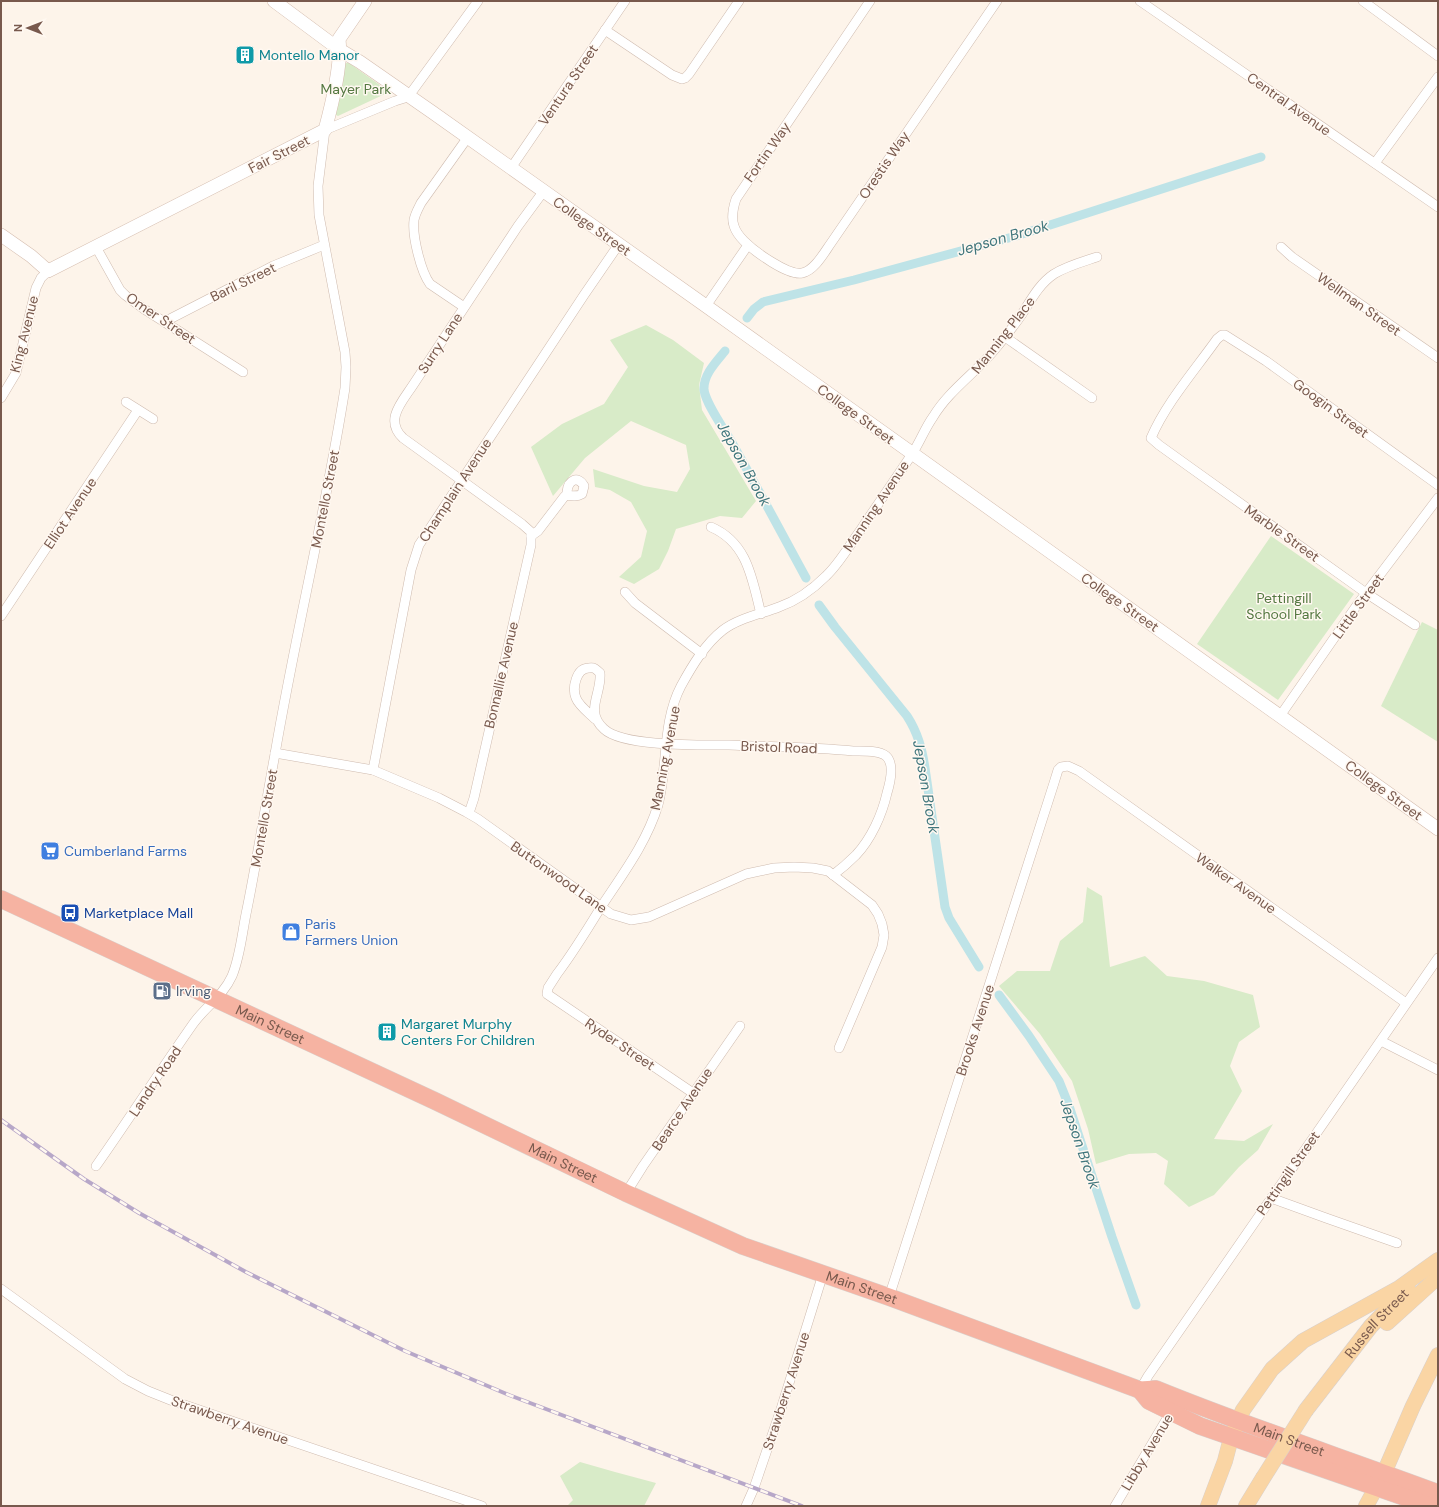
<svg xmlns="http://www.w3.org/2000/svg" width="1439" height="1507" font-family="'DM Sans',sans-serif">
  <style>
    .green { fill: #d8ebc8 }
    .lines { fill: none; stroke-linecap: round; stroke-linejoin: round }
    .canal { stroke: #bee3e7; stroke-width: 9 }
    .street-casing { stroke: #cfbbaf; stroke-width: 10 }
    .secondary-casing { stroke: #d5bdaf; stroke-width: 14 }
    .primary-casing { stroke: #d9d1cd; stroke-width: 16 }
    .highway-casing { stroke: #d9d1cd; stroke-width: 18 }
    .street { stroke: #fff; stroke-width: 9 }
    .secondary { stroke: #fff; stroke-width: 13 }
    .primary { stroke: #fad5a4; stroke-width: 15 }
    .highway { stroke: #f6b3a2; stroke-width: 17 }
    .rail-casing { stroke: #b7a7c8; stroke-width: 4 }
    .rail { stroke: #fff8f1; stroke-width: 2.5; stroke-dasharray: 8; stroke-linecap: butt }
    .primary-bridge-casing { stroke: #d9d1cd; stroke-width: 16; stroke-linecap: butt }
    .primary-bridge { stroke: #fad5a4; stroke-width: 15 }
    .labels { text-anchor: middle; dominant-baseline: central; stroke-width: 3; stroke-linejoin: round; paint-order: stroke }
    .culture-label { font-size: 14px; fill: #0d838f; stroke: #fff8f1; text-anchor: start }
    .street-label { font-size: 14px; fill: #78594d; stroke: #fff8f1 }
    .park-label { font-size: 14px; fill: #547841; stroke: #fff8f1 }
    .shop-label { font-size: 14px; fill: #366cbe; stroke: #fff8f1; text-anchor: start }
    .transit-label { font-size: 14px; fill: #164399; stroke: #fff8f1; text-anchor: start }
    .service-label { font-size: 14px; fill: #4e5e75; stroke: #fff8f1; text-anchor: start }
    .water-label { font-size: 15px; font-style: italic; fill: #40767c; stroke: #fff8f1 }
  </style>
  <rect width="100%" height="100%" fill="#fdf4ea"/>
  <!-- green -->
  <g class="green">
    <polygon points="346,63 349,63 384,88 385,94 338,116 336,115 335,112 344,64"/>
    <polygon points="646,325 673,340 704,363 699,385 702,410 756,501 742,518 720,516 676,529 668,551 659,569 634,584 619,577 641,557 647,531 631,502 610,490 595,487 593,469 644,486 677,492 690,469 686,445 631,421 585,458 553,496 531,447 562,424 604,404 628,367 610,340"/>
    <polygon points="1271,536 1354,594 1278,700 1197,644"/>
    <polygon points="1422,622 1438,630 1438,742 1381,706"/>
    <polygon points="1087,887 1102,896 1110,967 1145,956 1167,976 1204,981 1253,995 1260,1027 1239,1042 1230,1066 1242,1091 1214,1139 1244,1141 1273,1124 1258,1150 1239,1167 1214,1195 1189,1207 1164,1184 1168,1161 1156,1153 1129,1154 1096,1164 1088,1129 1072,1081 1040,1034 999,986 1017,971 1050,971 1060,941 1083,922"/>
    <polygon points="580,1462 615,1472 656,1483 644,1506 567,1506 573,1500 560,1476"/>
  </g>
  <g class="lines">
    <!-- canal -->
    <g class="canal">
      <polyline points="747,318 754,309 763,302 854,280 1016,236 1261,157"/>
      <path d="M725,351C716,362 703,375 704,390C706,404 724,429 731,441C757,487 781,532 806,578"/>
      <path d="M819,605L835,627L907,716C918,733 922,749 925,768L945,907L949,918L979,967"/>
      <polyline points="999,995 1029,1036 1059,1081 1069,1106 1112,1237 1136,1305"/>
    </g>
    <!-- street casing -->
    <g class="street-casing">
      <g id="street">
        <path d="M870,1L736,199C733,208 731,217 734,226C736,232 740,237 744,241C754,251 788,276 802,273C814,271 824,253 831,243L997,1"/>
        <polyline points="1140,1 1438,207"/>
        <polyline points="1363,1 1438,56"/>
        <polyline points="605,30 672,75 682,79 685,78 689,74 739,1"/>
        <polyline points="1375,163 1438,77"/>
        <polyline points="511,168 625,1"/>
        <polyline points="96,247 120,290 125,295 144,309 243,372"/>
        <polyline points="1281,247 1292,257 1438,358"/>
        <polyline points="706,306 748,245"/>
        <path d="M464,307L430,284C421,272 412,236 414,220C415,214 418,209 421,203L468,137"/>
        <polyline points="164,322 273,266 324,245"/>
        <polyline points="1005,337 1092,398"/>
        <polyline points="1,398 16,373 36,288 41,278 48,271"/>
        <polyline points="126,402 153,419"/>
        <path d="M711,527C748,543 752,579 761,614"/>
        <path d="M531,536L538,531L564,497L566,495C572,496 577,497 582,494L584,486C578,475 568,480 567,492"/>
        <polyline points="625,592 635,603 702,654"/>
        <polyline points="1,616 138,410"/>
        <path d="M1415,625L1366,593L1191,468L1159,445L1151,438C1166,403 1195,370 1217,339L1222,335H1225L1266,361L1438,485"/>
        <polyline points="1280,716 1357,605 1438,498"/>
        <path d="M595,719C589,713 579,706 576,698C572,688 576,668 589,668C594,667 596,669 600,673C602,694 584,711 604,729C623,747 702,745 729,745C770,747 812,747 853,751C862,751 879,750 886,756C895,764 890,783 887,793C882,815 871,839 856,855C849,862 841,869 833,875"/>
        <polyline points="275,753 373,770 439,798 466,812 478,819 611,914 631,920 649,917 746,874 774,868 794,867 813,868 828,871 872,905 878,914 882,924 884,935 882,947 839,1048"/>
        <polyline points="373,770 411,570 419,545 584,295 619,244"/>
        <path d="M469,813L474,798L531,545V532L522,524L403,438C384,420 402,402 413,385L518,226L543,192"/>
        <polyline points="1381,1041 1438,1070"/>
        <path d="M693,1093L547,994L548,988L557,974C573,953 587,930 601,907C622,875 647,842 658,805C668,767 662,722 681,686C692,666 705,644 723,630C739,618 761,614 779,607C796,601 813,589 826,576C839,564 849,546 860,531C877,505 895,480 912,454C920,442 925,428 933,417C949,390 977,372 996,348C1005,337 1014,326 1022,314C1031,300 1039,284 1054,274C1067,266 1082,262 1097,257"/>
        <path d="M96,1166C129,1119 160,1071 193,1024C205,1007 223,996 232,976C240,957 242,934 246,914C257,861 265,807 275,754C296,631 326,510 345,388L346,367L345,352L319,215L318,186L325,130L395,101L408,97L478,1"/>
        <polyline points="626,1193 643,1166 740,1026"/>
        <polyline points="1271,1198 1326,1218 1397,1243"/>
        <polyline points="1,1289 125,1379 148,1391 173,1401 482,1506"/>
        <polyline points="889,1297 1054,783 1058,770 1061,767 1068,766 1079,771 1406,1003"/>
        <polyline points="1140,1390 1148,1376 1438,958"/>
        <polyline points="746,1506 754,1488 781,1409 823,1274"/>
        <polyline points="1115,1506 1172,1410"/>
      </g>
    </g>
    <!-- secondary casing -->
    <g class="secondary-casing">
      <g id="secondary">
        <polyline points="274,1 340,50 360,62 432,112 706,306 1438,829"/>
        <path d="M1,235L31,256L48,271L325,130C332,104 342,65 339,39L365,1"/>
      </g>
    </g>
    <!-- primary casing -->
    <g class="primary-casing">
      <g id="primary">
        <polyline points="1387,1323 1438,1277"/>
        <path id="s1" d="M1306,1410L1371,1326L1408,1289"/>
        <polyline points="1208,1506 1225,1461 1231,1438 1243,1410 1272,1369 1303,1341 1399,1288 1438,1260"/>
        <polyline points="1246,1506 1263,1478"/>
        <polyline points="1366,1506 1384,1473 1413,1406 1438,1355"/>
      </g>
    </g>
    <!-- highway casing -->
    <g class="highway-casing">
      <g id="highway">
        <path id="s2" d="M1,899L435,1101L626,1193L743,1246L889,1297L1140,1390L1156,1389C1249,1427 1344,1458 1438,1493"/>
        <polyline points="1140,1390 1149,1401 1200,1426 1430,1506"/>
      </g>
    </g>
    <!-- street -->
    <use href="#street" class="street"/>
    <!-- secondary -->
    <use href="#secondary" class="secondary"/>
    <!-- primary -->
    <use href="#primary" class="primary"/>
    <!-- highway -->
    <use href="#highway" class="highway"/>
    <!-- rail casing -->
    <g class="rail-casing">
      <polyline id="rail" points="1,1120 84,1179 139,1213 246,1272 405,1351 509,1395 802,1506"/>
    </g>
    <!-- rail -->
    <use href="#rail" class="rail"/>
    <!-- primary-bridge casing -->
    <g class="primary-bridge-casing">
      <polyline id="primary-bridge" points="1263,1478 1306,1410"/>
    </g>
    <!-- primary-bridge -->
    <use href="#primary-bridge" class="primary-bridge"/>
  </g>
  <!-- icons -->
  <defs>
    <g id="building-square" transform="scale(1)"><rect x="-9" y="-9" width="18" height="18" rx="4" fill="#0f9aa8" stroke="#fff8f1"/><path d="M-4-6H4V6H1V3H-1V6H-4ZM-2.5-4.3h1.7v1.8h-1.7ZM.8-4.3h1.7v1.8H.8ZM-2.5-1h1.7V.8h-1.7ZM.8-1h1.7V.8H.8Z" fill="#fff"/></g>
    <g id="supermarket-square" transform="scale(1)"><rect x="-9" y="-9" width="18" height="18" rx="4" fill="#3f7fe0" stroke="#fff8f1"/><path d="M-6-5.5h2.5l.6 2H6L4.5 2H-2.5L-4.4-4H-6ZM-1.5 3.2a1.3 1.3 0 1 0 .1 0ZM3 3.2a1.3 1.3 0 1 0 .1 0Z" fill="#fff"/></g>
    <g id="bus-square" transform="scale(1)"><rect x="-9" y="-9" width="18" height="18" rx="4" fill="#1a4fb4" stroke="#fff8f1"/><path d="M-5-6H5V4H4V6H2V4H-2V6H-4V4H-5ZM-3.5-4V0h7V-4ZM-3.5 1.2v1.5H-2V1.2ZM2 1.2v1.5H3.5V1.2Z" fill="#fff"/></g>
    <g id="shop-square" transform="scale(1)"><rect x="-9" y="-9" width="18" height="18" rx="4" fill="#3f7fe0" stroke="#fff8f1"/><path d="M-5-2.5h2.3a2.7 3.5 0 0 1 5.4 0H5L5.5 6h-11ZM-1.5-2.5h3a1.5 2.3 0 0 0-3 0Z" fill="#fff"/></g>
    <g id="fuel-square" transform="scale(1)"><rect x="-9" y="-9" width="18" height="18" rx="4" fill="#5c6f8a" stroke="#fff8f1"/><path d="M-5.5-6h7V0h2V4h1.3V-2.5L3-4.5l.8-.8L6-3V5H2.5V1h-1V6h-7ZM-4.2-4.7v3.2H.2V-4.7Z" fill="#fff"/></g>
  </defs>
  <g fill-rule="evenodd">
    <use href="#building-square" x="245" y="55"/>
    <use href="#supermarket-square" x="50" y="851"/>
    <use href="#bus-square" x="70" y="913"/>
    <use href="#shop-square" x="291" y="932"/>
    <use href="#fuel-square" x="162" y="991"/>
    <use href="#building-square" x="387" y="1032"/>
  </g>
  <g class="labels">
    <!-- culture labels -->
    <g class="culture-label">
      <text x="259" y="55">Montello Manor</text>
      <text x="401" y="1024">Margaret Murphy<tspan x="401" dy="16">Centers For Children</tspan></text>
    </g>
    <!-- street labels -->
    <g class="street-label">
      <text transform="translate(568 85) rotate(-56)">Ventura Street</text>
      <text transform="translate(1289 104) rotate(35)">Central Avenue</text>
      <text transform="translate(767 152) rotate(-55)">Fortin Way</text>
      <text transform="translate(279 154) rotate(-27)">Fair Street</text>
      <text transform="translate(884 165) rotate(-56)">Orestis Way</text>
      <text transform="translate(592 226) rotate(35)">College Street</text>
      <text transform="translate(243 282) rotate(-26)">Baril Street</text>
      <text transform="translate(1359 304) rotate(35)">Wellman Street</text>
      <text transform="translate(161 318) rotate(34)">Omer Street</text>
      <text transform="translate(24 334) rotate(-76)">King Avenue</text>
      <text transform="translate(1003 335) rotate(-52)">Manning Place</text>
      <text transform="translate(440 343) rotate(-57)">Surry Lane</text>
      <text transform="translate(1331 408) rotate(36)">Googin Street</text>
      <text transform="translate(856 414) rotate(36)">College Street</text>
      <text transform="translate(455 490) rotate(-57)">Champlain Avenue</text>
      <text transform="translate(325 499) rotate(-79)">Montello Street</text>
      <text transform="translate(876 506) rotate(-56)">Manning Avenue</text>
      <text transform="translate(70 513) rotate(-56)">Elliot Avenue</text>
      <text transform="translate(1282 533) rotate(35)">Marble Street</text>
      <text transform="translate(1120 602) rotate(35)">College Street</text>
      <text transform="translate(1358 606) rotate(-54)">Little Street</text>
      <text transform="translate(501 675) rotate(-77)">Bonnallie Avenue</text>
      <text transform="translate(779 747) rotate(2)">Bristol Road</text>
      <text transform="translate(665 758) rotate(-79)">Manning Avenue</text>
      <text transform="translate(1384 790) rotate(36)">College Street</text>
      <text transform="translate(264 818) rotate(-80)">Montello Street</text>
      <text transform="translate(559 877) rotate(35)">Buttonwood Lane</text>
      <text transform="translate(1236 883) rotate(35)">Walker Avenue</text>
      <text stroke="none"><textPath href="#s2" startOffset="297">Main Street</textPath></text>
      <text transform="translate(975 1030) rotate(-72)">Brooks Avenue</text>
      <text transform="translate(620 1044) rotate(34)">Ryder Street</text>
      <text transform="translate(155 1081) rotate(-56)">Landry Road</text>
      <text transform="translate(682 1109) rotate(-56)">Bearce Avenue</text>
      <text stroke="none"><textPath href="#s2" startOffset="621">Main Street</textPath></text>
      <text transform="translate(1288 1173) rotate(-55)">Pettingill Street</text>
      <text stroke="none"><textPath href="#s2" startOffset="945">Main Street</textPath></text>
      <text stroke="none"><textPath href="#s1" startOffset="112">Russell Street</textPath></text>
      <text transform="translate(786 1391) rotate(-72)">Strawberry Avenue</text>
      <text transform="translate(230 1420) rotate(19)">Strawberry Avenue</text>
      <text stroke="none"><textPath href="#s2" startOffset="1400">Main Street</textPath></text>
      <text transform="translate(1147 1452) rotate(-59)">Libby Avenue</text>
    </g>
    <!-- park labels -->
    <g class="park-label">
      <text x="356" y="89">Mayer Park</text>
      <text x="1284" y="598">Pettingill<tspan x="1284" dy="16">School Park</tspan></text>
    </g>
    <!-- shop labels -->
    <g class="shop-label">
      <text x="64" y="851">Cumberland Farms</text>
      <text x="305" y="924">Paris<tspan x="305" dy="16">Farmers Union</tspan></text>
    </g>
    <!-- transit labels -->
    <g class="transit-label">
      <text x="84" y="913">Marketplace Mall</text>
    </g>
    <!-- service labels -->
    <g class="service-label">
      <text x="176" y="991">Irving</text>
    </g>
    <!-- water labels -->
    <g class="water-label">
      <text transform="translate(1003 238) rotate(-16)">Jepson Brook</text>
      <text transform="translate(744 464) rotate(61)">Jepson Brook</text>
      <text transform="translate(926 787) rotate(80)">Jepson Brook</text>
      <text transform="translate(1080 1144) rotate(71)">Jepson Brook</text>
    </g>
  </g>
  <!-- border -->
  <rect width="1439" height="1507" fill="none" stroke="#78594d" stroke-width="4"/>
  <!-- north arrow -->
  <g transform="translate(28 28) rotate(270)" stroke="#fff8f1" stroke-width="3" paint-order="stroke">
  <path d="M0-3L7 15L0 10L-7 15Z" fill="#78594d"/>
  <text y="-6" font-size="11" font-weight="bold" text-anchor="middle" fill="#78594d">N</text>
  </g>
</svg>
